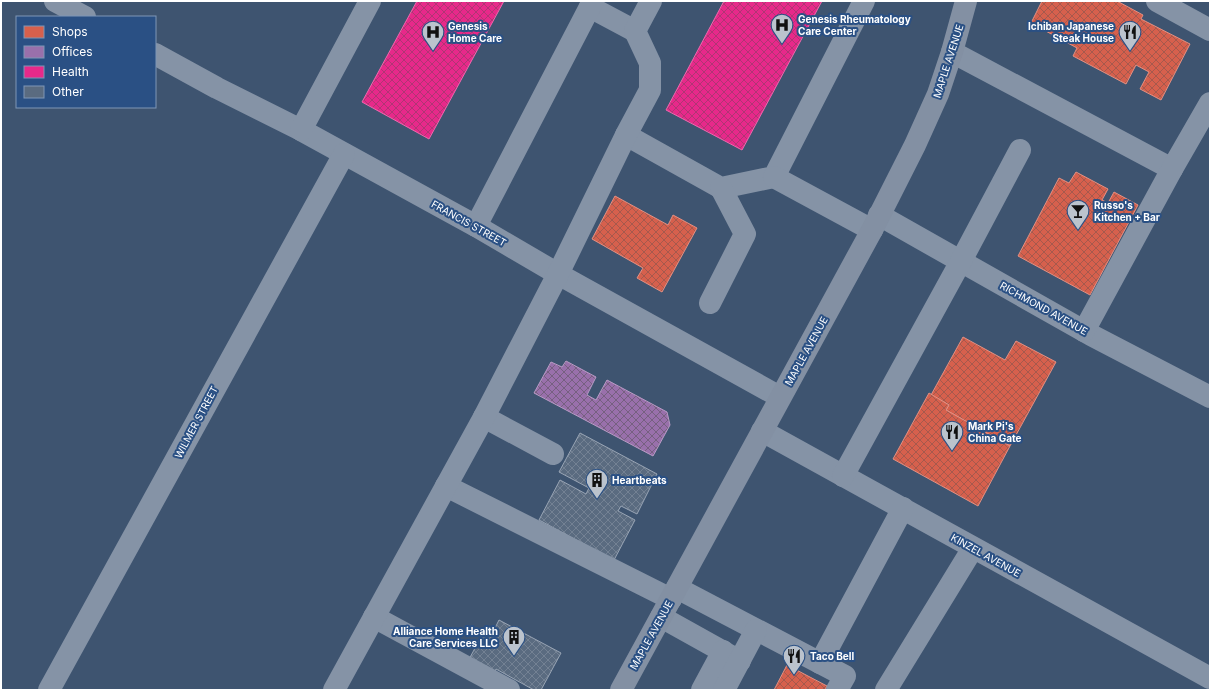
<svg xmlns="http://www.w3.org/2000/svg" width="1211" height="691" font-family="Inter,sans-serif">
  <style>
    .shops { fill: url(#shops-cross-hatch); stroke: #e29082 }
    .offices { fill: url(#offices-cross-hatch); stroke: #b89bc4 }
    .health { fill: url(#health-cross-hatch); stroke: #ee69ad }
    .building { fill: url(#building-cross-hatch); stroke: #98a4b4 }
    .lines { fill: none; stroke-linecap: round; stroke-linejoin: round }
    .minor { stroke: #8593a6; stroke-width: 22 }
    .major { stroke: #8390a3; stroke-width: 22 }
    .labels { text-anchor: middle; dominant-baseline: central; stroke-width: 4; stroke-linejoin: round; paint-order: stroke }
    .poi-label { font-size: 10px; font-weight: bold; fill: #fff; stroke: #2a5084; text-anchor: start }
    .street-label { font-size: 10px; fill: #fff; stroke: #2a5084 }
  </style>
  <defs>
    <pattern id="shops-cross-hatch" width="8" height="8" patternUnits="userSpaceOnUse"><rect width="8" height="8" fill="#d6604d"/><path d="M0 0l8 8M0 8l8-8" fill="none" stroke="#a6594d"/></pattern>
    <pattern id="offices-cross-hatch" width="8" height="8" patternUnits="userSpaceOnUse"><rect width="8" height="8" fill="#9970ab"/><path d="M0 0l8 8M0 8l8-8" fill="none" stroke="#766080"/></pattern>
    <pattern id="health-cross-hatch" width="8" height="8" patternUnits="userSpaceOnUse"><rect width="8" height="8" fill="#e7298a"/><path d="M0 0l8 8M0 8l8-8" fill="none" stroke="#b13574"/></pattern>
    <pattern id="building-cross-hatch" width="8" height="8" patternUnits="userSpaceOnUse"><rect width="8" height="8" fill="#5a6b80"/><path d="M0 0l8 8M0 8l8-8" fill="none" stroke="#738193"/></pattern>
  </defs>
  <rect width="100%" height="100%" fill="#3e5470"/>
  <!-- shops -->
  <g class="shops">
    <polygon points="1042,1 1117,1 1143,15 1141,19 1190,44 1161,100 1140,89 1149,72 1136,65 1126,84 1073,56 1077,48 1031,23"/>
    <polygon points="1076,172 1108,189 1102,200 1108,203 1114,192 1138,205 1090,295 1018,256 1059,178 1069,183"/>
    <polygon points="615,196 668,225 673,215 697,228 662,292 637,278 643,268 592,239"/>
    <polygon points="963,337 1005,360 1016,341 1056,362 1010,446 946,410 949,405 931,395"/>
    <polygon points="929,393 949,405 946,410 1010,446 978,506 893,459"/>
    <polygon points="787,665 827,686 825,690 774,690"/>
  </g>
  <!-- offices -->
  <polygon class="offices" points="566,361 596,377 587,395 596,400 607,380 667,412 670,425 653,456 534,393 551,362 562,367"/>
  <!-- health -->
  <g class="health">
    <polygon points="417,1 504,1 429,139 362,102"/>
    <polygon points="724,1 822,1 742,150 666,110"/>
  </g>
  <!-- building -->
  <g class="building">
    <polygon points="580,433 657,474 637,514 621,506 618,511 635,520 614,560 539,520 560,480 586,494 589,488 559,472"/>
    <polygon points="499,620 561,653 541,690 534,690 496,669 494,674 468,661 486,628 490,631 492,629 494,630"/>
  </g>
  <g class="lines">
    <!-- minor -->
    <g class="minor">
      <polyline points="55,1 85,17"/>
      <polyline points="1157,1 1210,30"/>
      <polyline points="590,7 635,31"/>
      <polyline points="952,52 1172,169"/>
      <polyline points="155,54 217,88 301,130 476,226 558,274 780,397"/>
      <polyline points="301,130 370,1"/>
      <polyline points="626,135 721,188 774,177 864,1"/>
      <polyline points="774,177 872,230"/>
      <polyline points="879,215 1091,335 1210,397"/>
      <polyline points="476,226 593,1"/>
      <polyline points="710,303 745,234 721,188"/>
      <polyline points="1084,331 1172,169 1210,103"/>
      <polyline points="484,417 553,454"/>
      <polyline points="762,431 1210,678"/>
      <polyline points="843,476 961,261 1020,150"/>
      <polyline points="446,486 671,599"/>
      <polyline points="677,588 845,676 837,690"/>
      <polyline points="374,617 509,690"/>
      <polyline points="661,617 740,661"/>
      <polyline points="820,663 903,508"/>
      <polyline points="49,690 344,154"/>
      <polyline points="334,690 484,417 558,274 626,135 650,90 650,63 635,31 651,1"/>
      <polyline points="702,690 723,651"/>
      <polyline points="724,690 756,630"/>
      <polyline points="886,690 973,548"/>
    </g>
    <!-- major -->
    <polyline class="major" points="621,690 872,230 915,145 938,94 952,52 966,1"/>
  </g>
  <!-- icons -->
  <defs>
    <g id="hospital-pin" transform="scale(1.15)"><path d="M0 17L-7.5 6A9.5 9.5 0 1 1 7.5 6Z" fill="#bbc3cd" stroke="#2a5084"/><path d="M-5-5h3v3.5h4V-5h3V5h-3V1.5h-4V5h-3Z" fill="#111"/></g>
    <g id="restaurant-pin" transform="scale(1.15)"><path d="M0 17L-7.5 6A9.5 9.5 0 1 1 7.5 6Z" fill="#bbc3cd" stroke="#2a5084"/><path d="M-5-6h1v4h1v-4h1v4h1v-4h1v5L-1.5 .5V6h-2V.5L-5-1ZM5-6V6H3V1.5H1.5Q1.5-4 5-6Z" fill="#111"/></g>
    <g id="bar-pin" transform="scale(1.15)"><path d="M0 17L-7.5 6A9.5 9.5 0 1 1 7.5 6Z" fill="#bbc3cd" stroke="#2a5084"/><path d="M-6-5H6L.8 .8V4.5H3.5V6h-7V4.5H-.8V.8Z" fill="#111"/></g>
    <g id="building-pin" transform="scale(1.15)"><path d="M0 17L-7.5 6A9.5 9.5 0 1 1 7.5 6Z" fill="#bbc3cd" stroke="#2a5084"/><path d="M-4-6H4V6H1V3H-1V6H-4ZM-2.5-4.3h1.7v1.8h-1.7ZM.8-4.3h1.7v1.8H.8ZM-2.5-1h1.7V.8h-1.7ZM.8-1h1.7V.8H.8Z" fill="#111"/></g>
  </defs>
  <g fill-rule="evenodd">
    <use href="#hospital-pin" x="782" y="25"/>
    <use href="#hospital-pin" x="433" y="32"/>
    <use href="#restaurant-pin" x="1130" y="32"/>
    <use href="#bar-pin" x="1078" y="211"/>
    <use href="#restaurant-pin" x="952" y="432"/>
    <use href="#building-pin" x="597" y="480"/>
    <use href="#building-pin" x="514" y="637"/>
    <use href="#restaurant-pin" x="794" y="656"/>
  </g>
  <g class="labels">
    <!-- poi labels -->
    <g class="poi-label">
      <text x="798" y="19">Genesis Rheumatology<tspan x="798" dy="12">Care Center</tspan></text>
      <text x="448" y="26">Genesis<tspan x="448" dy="12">Home Care</tspan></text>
      <text x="1114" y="26" text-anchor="end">Ichiban Japanese<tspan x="1114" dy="12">Steak House</tspan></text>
      <text x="1094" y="205">Russo's<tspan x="1094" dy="12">Kitchen + Bar</tspan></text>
      <text x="968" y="426">Mark Pi's<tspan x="968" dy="12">China Gate</tspan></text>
      <text x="612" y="480">Heartbeats</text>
      <text x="498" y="631" text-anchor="end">Alliance Home Health<tspan x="498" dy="12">Care Services LLC</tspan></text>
      <text x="810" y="656">Taco Bell</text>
    </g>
    <!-- street labels -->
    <g class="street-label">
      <text transform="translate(948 61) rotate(-72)">MAPLE AVENUE</text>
      <text transform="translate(469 223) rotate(29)">FRANCIS STREET</text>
      <text transform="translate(1044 308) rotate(29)">RICHMOND AVENUE</text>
      <text transform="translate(806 351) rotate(-61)">MAPLE AVENUE</text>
      <text transform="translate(196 422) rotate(-62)">WILMER STREET</text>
      <text transform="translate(986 555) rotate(29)">KINZEL AVENUE</text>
      <text transform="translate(651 635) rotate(-61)">MAPLE AVENUE</text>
    </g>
  </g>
  <!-- border -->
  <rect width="1211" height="691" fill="none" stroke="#ffffff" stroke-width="4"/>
  <!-- legend -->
  <rect x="16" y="16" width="140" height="92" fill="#2a5084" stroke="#7f96b5"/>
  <rect x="24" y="26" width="20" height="12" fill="#d6604d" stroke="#7f96b5"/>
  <text x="52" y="36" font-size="12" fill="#ffffff">Shops</text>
  <rect x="24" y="46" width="20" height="12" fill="#9970ab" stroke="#7f96b5"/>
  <text x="52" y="56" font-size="12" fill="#ffffff">Offices</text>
  <rect x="24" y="66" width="20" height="12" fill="#e7298a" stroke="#7f96b5"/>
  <text x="52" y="76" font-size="12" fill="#ffffff">Health</text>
  <rect x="24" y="86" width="20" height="12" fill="#5a6b80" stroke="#7f96b5"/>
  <text x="52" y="96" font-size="12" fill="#ffffff">Other</text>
</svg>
